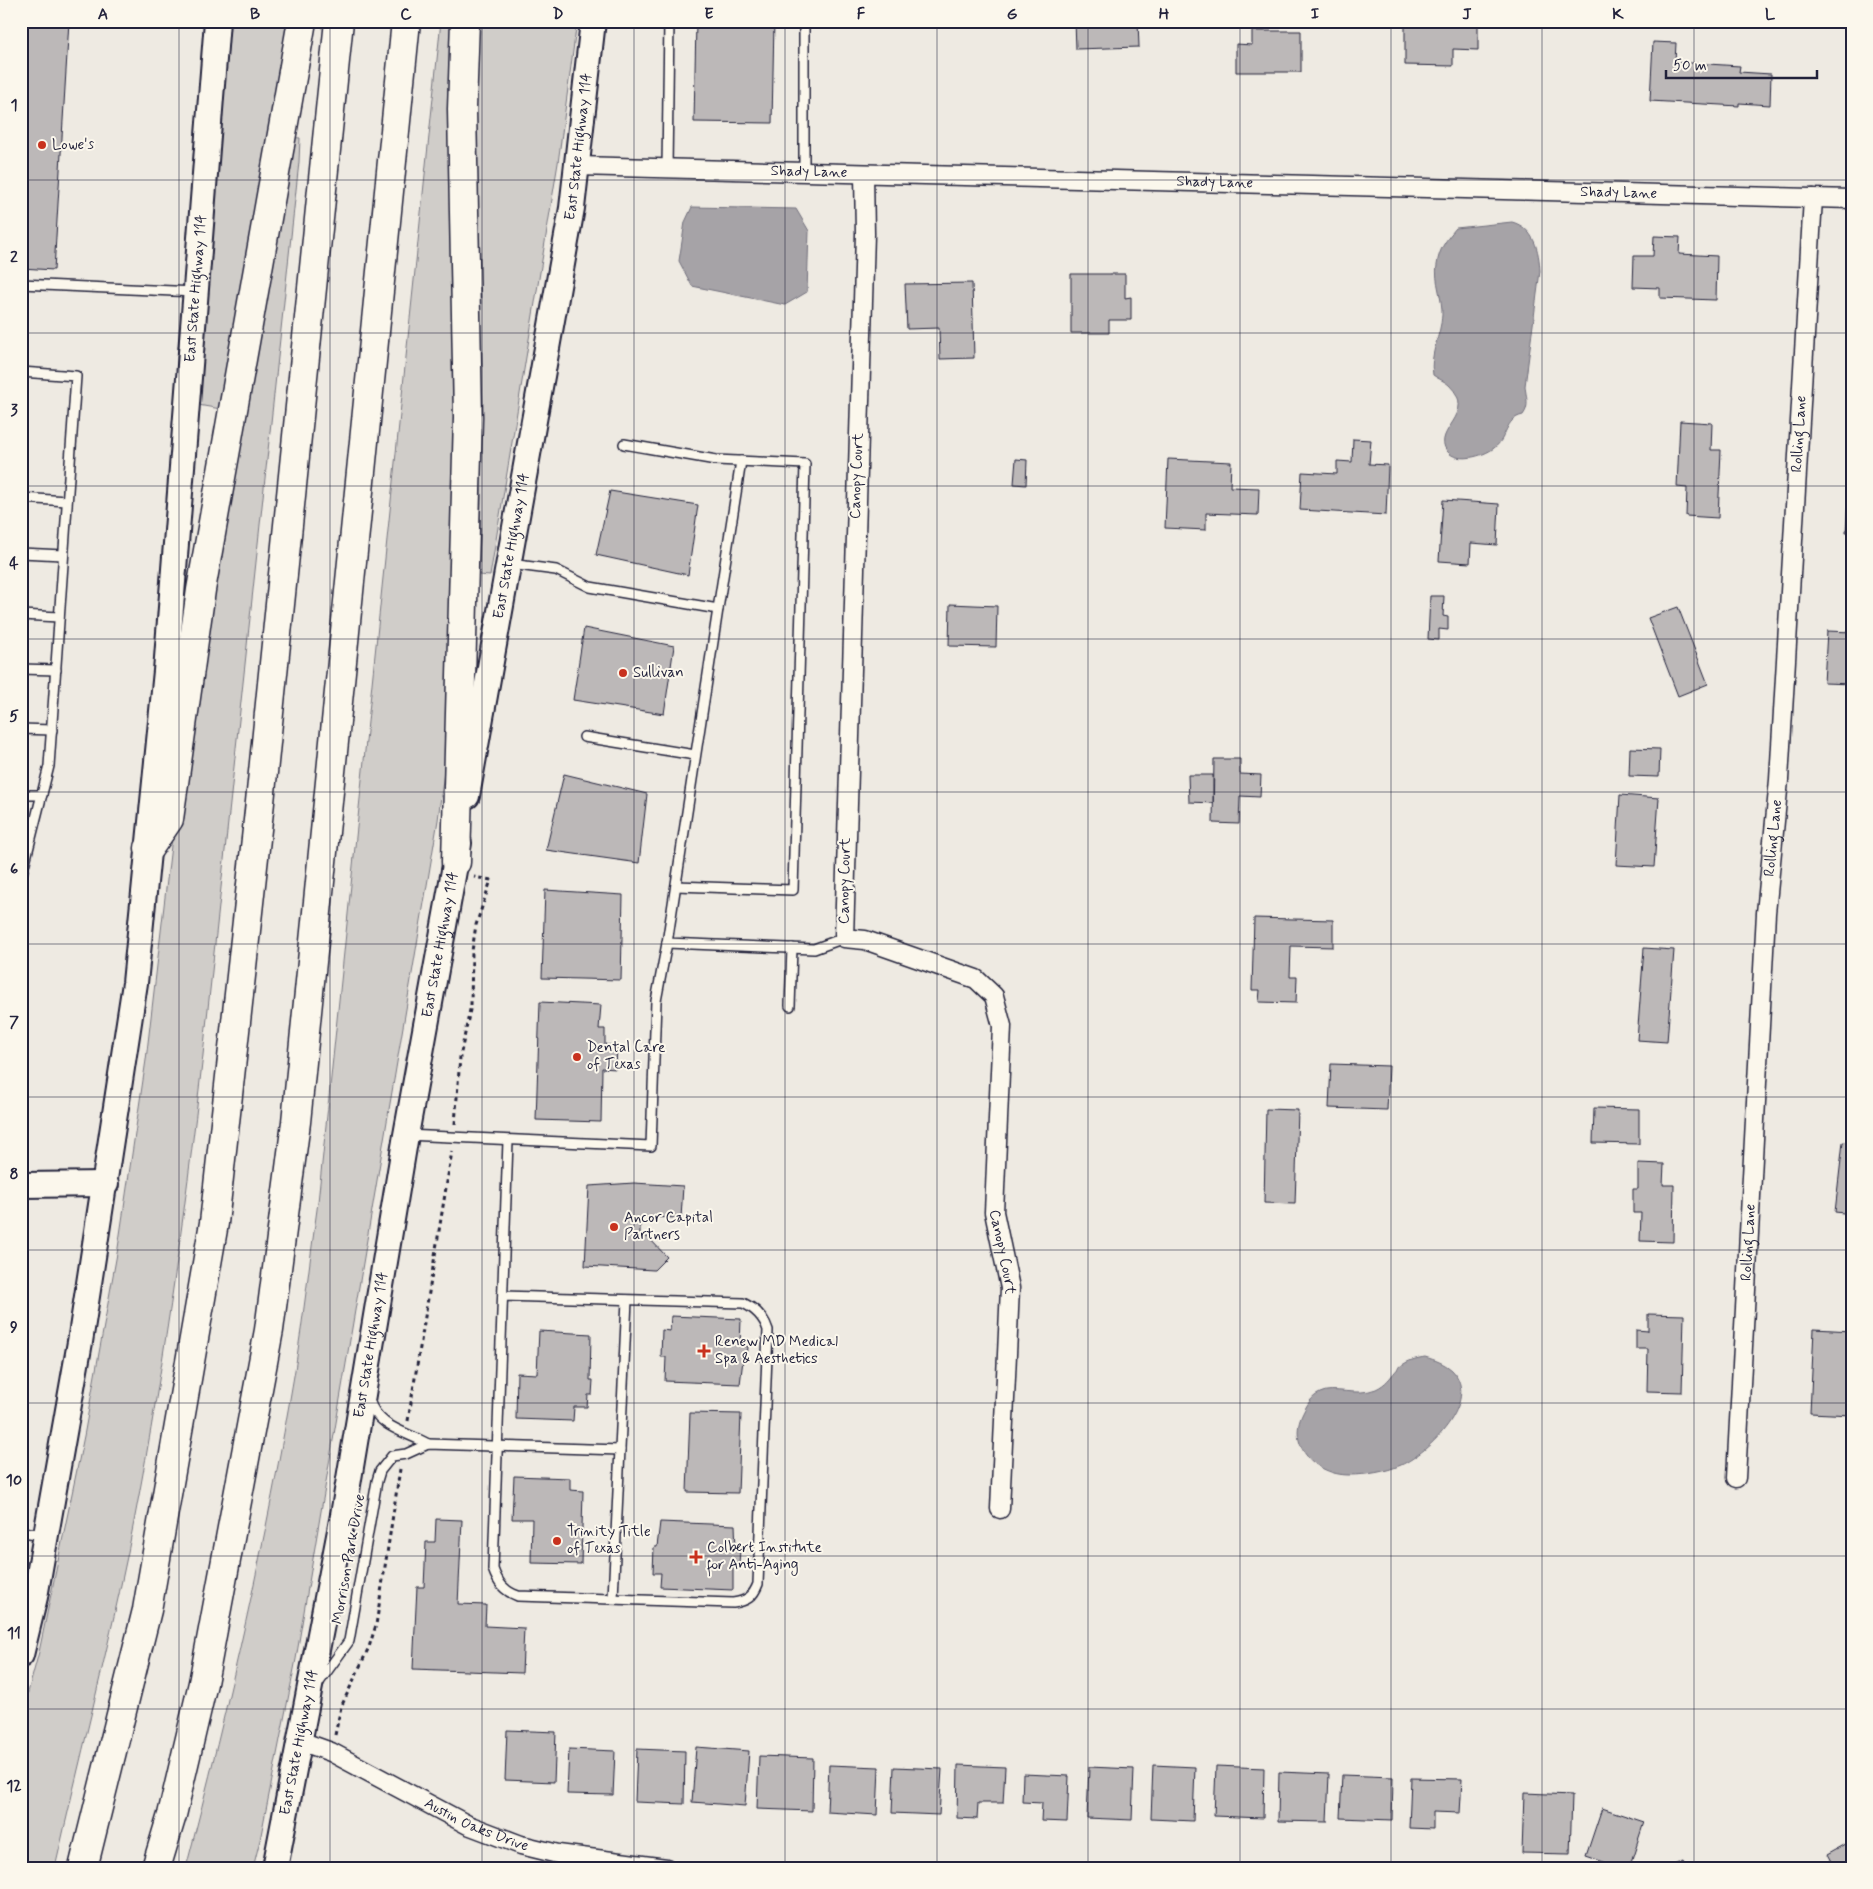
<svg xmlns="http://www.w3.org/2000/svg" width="1873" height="1889" font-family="Mynerve,sans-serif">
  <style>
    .green { fill: #d0cdc9; stroke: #797882 }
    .water { fill: #a6a3a7; stroke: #716f7c }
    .building { fill: #bcb8b8; stroke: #22223b }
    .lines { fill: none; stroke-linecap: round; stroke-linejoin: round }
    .lane-casing { stroke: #22223b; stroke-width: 12 }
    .street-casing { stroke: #22223b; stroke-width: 21 }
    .secondary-casing { stroke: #22223b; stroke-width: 28 }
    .highway-casing { stroke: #22223b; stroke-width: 31 }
    .path { stroke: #22223b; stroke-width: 3; stroke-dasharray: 4 4; stroke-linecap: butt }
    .lane { stroke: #fbf7ec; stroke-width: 9 }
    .street { stroke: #fbf7ec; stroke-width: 18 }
    .secondary { stroke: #fbf7ec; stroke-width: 24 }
    .highway { stroke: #fbf7ec; stroke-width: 28 }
    .grid { fill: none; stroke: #22223b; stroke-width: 1; stroke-opacity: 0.55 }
    .poi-dot { fill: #c8321e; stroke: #fbf7ec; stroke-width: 2 }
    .labels { text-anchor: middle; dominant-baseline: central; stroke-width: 4; stroke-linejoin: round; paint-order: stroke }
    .poi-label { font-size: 15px; fill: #22223b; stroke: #fbf7ec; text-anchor: start }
    .street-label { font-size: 15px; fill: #22223b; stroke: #fbf7ec }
    .neatline { fill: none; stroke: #22223b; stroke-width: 2 }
    .grid-label { font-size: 16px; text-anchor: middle; font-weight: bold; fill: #22223b }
  </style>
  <rect width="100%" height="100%" fill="#eeeae2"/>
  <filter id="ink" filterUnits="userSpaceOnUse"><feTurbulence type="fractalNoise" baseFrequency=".02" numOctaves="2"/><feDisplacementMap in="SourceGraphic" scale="10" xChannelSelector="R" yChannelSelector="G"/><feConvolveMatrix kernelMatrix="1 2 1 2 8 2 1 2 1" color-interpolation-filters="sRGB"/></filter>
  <g filter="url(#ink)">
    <!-- green -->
    <g class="green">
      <polygon points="230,21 290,21 221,409 198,405"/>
      <path d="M441,21H454L460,339L447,748L438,820L296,1659L260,1840L253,1868H186C229,1704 267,1537 295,1370C304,1314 310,1258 318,1202Z"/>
      <polygon points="474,21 577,21 558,163 490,576 479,575 481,498"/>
      <path d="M289,137L300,138L299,162L203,1055C184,1221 161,1388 128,1552C106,1658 79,1762 55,1868H21V1718L39,1652L84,1436L118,1248L146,1060L179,777Z"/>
    </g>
    <!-- water -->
    <g class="water">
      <polygon points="692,207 796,209 809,231 807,292 785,305 692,286 679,261 685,222"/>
      <path d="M1512,222C1534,228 1539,250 1540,271L1525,386C1526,397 1530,406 1523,415C1504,419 1508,438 1494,448C1484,456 1457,464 1447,451C1431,430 1479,414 1449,385C1445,381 1438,379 1433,375C1429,353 1441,336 1442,315C1443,299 1434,281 1437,265C1439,249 1446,240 1456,228Z"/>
      <path d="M1425,1357C1435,1360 1444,1363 1452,1370C1482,1401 1428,1453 1401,1465C1386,1472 1366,1475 1349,1475C1316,1475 1286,1446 1303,1413C1307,1405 1311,1397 1320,1393C1333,1386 1357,1397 1376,1389C1397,1379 1391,1362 1425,1357Z"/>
    </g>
    <!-- building -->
    <g class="building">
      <polygon points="21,21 69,21 54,270 21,268"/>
      <polygon points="696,21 774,21 772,123 694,122"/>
      <polygon points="1075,21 1138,21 1139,47 1076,49"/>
      <polygon points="1405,24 1478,24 1478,50 1453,49 1453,66 1405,65"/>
      <polygon points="1252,31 1301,31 1301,72 1236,72 1236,44 1252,45"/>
      <polygon points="1653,42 1676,43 1675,62 1740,66 1739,72 1771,74 1770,105 1739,103 1739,106 1650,101"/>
      <polygon points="1654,236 1680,237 1679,254 1717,256 1716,300 1660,298 1660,288 1633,287 1634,256 1653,256"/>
      <polygon points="1071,274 1125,274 1125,298 1131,297 1131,320 1109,320 1109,333 1071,333"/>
      <polygon points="972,283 974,358 940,359 939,328 907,329 905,284"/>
      <polygon points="1680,421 1712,423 1711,450 1721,450 1718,518 1686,516 1687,488 1677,487"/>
      <polygon points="1852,434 1852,532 1846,532"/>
      <polygon points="1353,439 1371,440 1369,464 1388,465 1386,515 1300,510 1302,472 1337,474 1337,461 1352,462"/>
      <polygon points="1016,459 1027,460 1026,485 1014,484"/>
      <polygon points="1168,459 1231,462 1230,487 1259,488 1258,515 1206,513 1206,530 1165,528"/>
      <polygon points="610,491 698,505 688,575 596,555"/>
      <polygon points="1443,500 1499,504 1497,545 1471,543 1470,563 1439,561"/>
      <polygon points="1430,596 1444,596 1443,616 1448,617 1448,630 1439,629 1439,640 1428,639"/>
      <polygon points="950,604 997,606 996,647 949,646"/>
      <polygon points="1678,607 1708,684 1678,696 1648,618"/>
      <polygon points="584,628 674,646 664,714 573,700"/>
      <polygon points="1827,631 1852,632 1852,684 1824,683"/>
      <polygon points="1630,748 1660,749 1659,777 1629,776"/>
      <polygon points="1214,759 1240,759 1240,774 1261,775 1260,797 1240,796 1239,824 1213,823"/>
      <polygon points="564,774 647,794 639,863 546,850"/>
      <polygon points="1188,775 1213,775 1213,803 1189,802"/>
      <polygon points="1620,795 1659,798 1654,867 1616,865"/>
      <polygon points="545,890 623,895 621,980 542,978"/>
      <polygon points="1254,918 1333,920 1333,947 1291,946 1290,977 1297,977 1296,1003 1259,1002 1260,990 1252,990"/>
      <polygon points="1644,948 1674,950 1667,1042 1637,1040"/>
      <polygon points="540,1002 601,1005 599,1029 605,1029 605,1045 617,1045 616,1069 602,1068 601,1122 536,1120"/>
      <polygon points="1331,1064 1389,1066 1387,1110 1329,1108"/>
      <polygon points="1594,1108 1639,1109 1639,1144 1593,1143"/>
      <polygon points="1266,1109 1298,1110 1295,1204 1264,1203"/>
      <polygon points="1843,1142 1852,1143 1852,1214 1835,1212"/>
      <polygon points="1638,1163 1664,1164 1663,1185 1674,1185 1673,1242 1640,1241 1641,1213 1633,1213 1633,1189 1638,1189"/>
      <polygon points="634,1183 683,1186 681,1218 640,1217 640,1237 648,1237 667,1257 654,1270 585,1266 589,1186"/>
      <polygon points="1648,1314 1684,1315 1682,1392 1647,1391 1648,1349 1636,1349 1636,1330 1648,1331"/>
      <polygon points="671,1316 741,1319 740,1346 748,1346 747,1360 743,1360 740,1384 665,1381 666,1357 661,1357 662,1330 670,1331"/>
      <polygon points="1814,1329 1852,1331 1852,1415 1810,1413"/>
      <polygon points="539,1331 591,1334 590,1380 593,1380 592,1395 588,1395 587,1407 574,1407 573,1421 516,1419 517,1373 537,1374"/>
      <polygon points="690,1413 741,1414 738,1493 687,1492"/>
      <polygon points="514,1476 570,1478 570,1490 583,1491 581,1564 531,1563 532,1519 512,1519"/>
      <rect x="1850" y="1503" width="2" height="108"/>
      <polygon points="436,1519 462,1520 458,1604 486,1605 485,1626 524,1628 522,1673 413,1669 417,1587 424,1587 426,1542 435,1542"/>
      <polygon points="660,1522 735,1525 736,1550 740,1550 739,1564 733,1564 733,1590 660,1587 661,1573 653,1573 654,1547 657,1547"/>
      <polygon points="507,1730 556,1732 554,1782 505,1780"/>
      <polygon points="696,1747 749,1751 745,1806 692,1802"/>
      <polygon points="569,1749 615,1751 613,1795 567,1794"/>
      <polygon points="637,1749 685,1751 684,1804 635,1802"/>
      <polygon points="759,1756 813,1758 812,1811 757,1809"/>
      <polygon points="829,1765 879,1767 877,1815 827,1812"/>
      <polygon points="958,1765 1005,1767 1003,1803 978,1803 977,1819 957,1818"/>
      <polygon points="1153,1765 1195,1767 1193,1821 1151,1819"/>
      <polygon points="1216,1766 1264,1768 1263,1818 1214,1816"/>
      <polygon points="894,1767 942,1769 939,1815 892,1813"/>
      <polygon points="1089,1767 1134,1769 1132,1820 1087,1818"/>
      <polygon points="1279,1772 1329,1774 1327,1822 1278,1821"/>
      <polygon points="1023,1774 1069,1776 1067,1822 1041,1821 1042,1803 1022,1802"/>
      <polygon points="1342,1775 1393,1777 1392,1820 1340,1818"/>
      <polygon points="1411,1778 1462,1779 1460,1813 1433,1812 1433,1829 1409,1828"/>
      <polygon points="1524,1793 1572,1795 1570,1854 1522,1853"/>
      <polygon points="1602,1808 1644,1822 1629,1868 1622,1868 1586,1856"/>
      <polygon points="1852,1841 1852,1868 1834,1868 1827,1855"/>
      <polygon points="1684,1861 1687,1868 1668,1868"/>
    </g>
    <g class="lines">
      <!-- lane casing -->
      <g class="lane-casing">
        <g id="lane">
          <polyline points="667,168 669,21"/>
          <polyline points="804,172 804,21"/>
          <polyline points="21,284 195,292"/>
          <polyline points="21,372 76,376 49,766 21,878"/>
          <polyline points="624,444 716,460 805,464 793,890 676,886"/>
          <polyline points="21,498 67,501"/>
          <polyline points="21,553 63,555"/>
          <polyline points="510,564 556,570 590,587 718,609 667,943 814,949 844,938"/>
          <polyline points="718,609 741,461"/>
          <polyline points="21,615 59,617"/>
          <polyline points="21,669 56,670"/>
          <polyline points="21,729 52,730"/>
          <polyline points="584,737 695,755"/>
          <polyline points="21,795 42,795"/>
          <polyline points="790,1006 792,948"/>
          <polyline points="406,1135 651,1146 656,1001 667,943"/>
          <path d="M503,1296L743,1303C756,1309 764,1317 768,1330L758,1584C753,1597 747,1601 733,1603L518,1596C504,1591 498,1583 493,1569L508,1141"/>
          <path d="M369,1400C378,1428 405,1431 428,1444"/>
          <polyline points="21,1532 46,1535"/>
          <polyline points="613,1598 627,1300"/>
          <polyline points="317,1685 349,1641 377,1481 380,1471 392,1456 406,1454 428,1444 620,1450"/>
        </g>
      </g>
      <!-- street casing -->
      <g class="street-casing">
        <g id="street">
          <path id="s1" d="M577,166L1852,199"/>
          <path id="s2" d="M864,174L865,234L844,938L865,940L976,979L994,996L1002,1026L994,1212L1010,1288L1000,1509"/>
          <path id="s3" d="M1736,1478L1766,913L1779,780L1813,198"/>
          <path id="s4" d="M300,1741L331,1752L468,1825L521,1845L558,1854L666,1868"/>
        </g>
      </g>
      <!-- secondary casing -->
      <g class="secondary-casing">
        <g id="secondary">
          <path id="s5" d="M467,796L572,208L593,21"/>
          <polyline points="21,1185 106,1184"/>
          <path id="s6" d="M21,1655L35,1597L80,1342L135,983L166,671L217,21"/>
          <path id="s7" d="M275,1868L343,1515L406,1135L459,843"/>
        </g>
      </g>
      <!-- highway casing -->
      <g class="highway-casing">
        <g id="highway">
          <polyline points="149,848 169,819 201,590 302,21"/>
          <polyline points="456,862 468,417 462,109 465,21"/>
          <polyline points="83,1868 147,1610 214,1223 260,802 339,21"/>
          <polyline points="156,1868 172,1815 203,1683 269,1330 296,1122 406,21"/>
        </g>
      </g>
      <!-- path -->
      <g class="path">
        <polyline points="455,1124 460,1057 471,1005 472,951 476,925 491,880 474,877"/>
        <polyline points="408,1421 452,1151"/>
        <polyline points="335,1735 341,1707 369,1647 376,1625 400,1469"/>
      </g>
      <!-- lane -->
      <use href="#lane" class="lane"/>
      <!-- street -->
      <use href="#street" class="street"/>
      <!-- secondary -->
      <use href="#secondary" class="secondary"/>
      <!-- highway -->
      <use href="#highway" class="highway"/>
    </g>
  </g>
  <!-- grid -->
  <path class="grid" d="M179,21V1868M330,21V1868M482,21V1868M634,21V1868M785,21V1868M937,21V1868M1088,21V1868M1240,21V1868M1391,21V1868M1542,21V1868M1694,21V1868M21,180H1852M21,333H1852M21,486H1852M21,639H1852M21,792H1852M21,944H1852M21,1097H1852M21,1250H1852M21,1403H1852M21,1556H1852M21,1709H1852"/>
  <!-- markers -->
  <g class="poi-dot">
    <circle cx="42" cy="145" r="5"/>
    <circle cx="623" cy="673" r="5"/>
    <circle cx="577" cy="1057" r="5"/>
    <circle cx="614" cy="1227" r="5"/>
    <path d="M701.5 1343.5h5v5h5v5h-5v5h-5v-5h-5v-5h5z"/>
    <circle cx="557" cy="1541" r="5"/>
    <path d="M693.5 1549.5h5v5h5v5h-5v5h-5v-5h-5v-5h5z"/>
  </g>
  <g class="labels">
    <!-- poi labels -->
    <g class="poi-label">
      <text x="52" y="145">Lowe's</text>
      <text x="633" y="673">Sullivan</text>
      <text x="587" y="1048">Dental Care<tspan x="587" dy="17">of Texas</tspan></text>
      <text x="624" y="1218">Ancor Capital<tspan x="624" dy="17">Partners</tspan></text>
      <text x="715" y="1342">Renew MD Medical<tspan x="715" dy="17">Spa &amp; Aesthetics</tspan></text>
      <text x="567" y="1532">Trinity Title<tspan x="567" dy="17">of Texas</tspan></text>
      <text x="707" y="1548">Colbert Institute<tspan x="707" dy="17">for Anti-Aging</tspan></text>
    </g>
    <!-- street labels -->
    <g class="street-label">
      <text stroke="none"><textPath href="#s5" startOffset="659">East State Highway 114</textPath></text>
      <text stroke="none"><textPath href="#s1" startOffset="232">Shady Lane</textPath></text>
      <text stroke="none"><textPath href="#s1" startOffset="638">Shady Lane</textPath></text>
      <text stroke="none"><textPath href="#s1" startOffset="1042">Shady Lane</textPath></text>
      <text stroke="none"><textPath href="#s6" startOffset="1379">East State Highway 114</textPath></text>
      <text stroke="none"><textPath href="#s3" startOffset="1046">Rolling Lane</textPath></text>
      <text transform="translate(857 476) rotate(-88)">Canopy Court</text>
      <text stroke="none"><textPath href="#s5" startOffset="254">East State Highway 114</textPath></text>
      <text stroke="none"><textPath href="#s3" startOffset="641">Rolling Lane</textPath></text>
      <text transform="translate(845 881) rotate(-89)">Canopy Court</text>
      <text stroke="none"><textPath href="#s7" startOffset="938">East State Highway 114</textPath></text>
      <text stroke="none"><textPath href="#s3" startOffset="236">Rolling Lane</textPath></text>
      <text stroke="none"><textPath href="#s2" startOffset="1186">Canopy Court</textPath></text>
      <text stroke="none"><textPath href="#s7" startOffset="532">East State Highway 114</textPath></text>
      <text transform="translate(349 1559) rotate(-80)">Morrison Park Drive</text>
      <text stroke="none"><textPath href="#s7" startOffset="128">East State Highway 114</textPath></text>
      <text stroke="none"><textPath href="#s4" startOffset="196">Austin Oaks Drive</textPath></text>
    </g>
  </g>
  <!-- margin -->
  <rect width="1873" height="1889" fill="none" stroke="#fbf7ec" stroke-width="55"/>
  <!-- scale -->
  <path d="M1666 70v8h151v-8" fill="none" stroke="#22223b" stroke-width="2.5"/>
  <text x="1673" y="70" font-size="15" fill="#22223b" stroke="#fbf7ec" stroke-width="4" paint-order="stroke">50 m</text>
  <rect x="28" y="28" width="1818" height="1834" class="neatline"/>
  <g class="grid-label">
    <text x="103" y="19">A</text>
    <text x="255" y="19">B</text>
    <text x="406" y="19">C</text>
    <text x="558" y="19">D</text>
    <text x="709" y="19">E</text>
    <text x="861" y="19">F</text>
    <text x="1012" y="19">G</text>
    <text x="1164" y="19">H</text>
    <text x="1315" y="19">I</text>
    <text x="1467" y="19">J</text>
    <text x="1618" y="19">K</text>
    <text x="1770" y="19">L</text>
    <text x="14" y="110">1</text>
    <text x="14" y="262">2</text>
    <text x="14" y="415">3</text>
    <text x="14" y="568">4</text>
    <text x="14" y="721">5</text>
    <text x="14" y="874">6</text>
    <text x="14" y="1027">7</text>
    <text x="14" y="1179">8</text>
    <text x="14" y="1332">9</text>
    <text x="14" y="1485">10</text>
    <text x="14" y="1638">11</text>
    <text x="14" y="1791">12</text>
  </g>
</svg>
